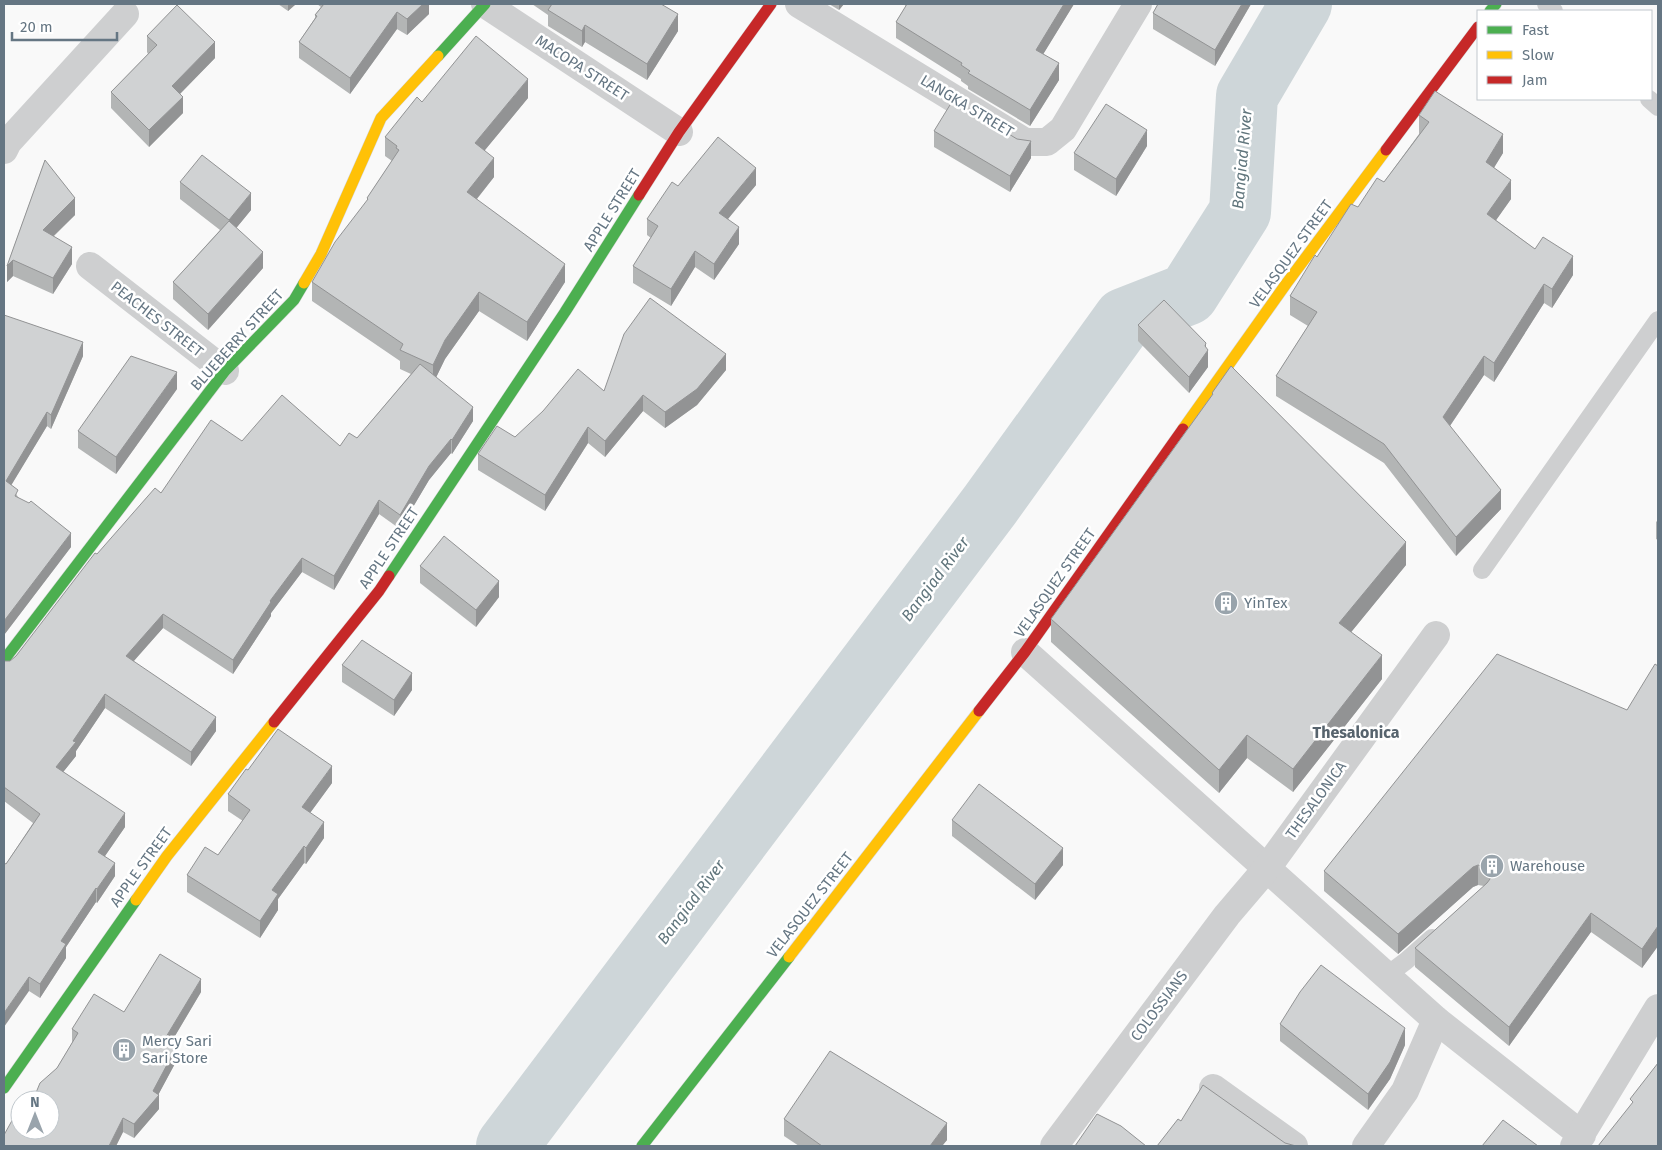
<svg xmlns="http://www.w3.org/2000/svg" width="1662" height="1150" font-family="'Fira Sans',sans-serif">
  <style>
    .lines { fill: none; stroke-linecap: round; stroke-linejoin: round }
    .river { stroke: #ced6d9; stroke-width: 62 }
    .fast-casing { stroke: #d5d6d7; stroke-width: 12 }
    .slow-casing { stroke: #d5d6d7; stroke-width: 12 }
    .jam-casing { stroke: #d5d6d7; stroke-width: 12 }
    .lane { stroke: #cecfd0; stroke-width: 18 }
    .street { stroke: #cecfd0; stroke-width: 28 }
    .fast { stroke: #4caf50; stroke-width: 11 }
    .slow { stroke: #ffc107; stroke-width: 11 }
    .jam { stroke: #c62828; stroke-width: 11 }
    .wall { fill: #b3b5b5 }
    .shaded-wall { fill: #929394 }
    .building { fill: #d0d2d3; stroke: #929394 }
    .labels { text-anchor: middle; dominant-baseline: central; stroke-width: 5; stroke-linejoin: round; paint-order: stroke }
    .street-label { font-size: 15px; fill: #657683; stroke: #fff }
    .poi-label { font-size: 15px; fill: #657683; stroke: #fff; text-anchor: start }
    .water-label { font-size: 16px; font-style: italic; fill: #60757c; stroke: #fff }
    .neighbourhood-label { font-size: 16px; font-weight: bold; fill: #57646e; stroke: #fff }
  </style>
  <rect width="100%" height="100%" fill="#f9f9f9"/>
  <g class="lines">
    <!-- river -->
    <polyline class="river" points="507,1146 990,505 1124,319 1188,294 1240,212 1247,96 1301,4"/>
    <!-- fast casing -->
    <g class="fast-casing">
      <g id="fast">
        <polyline points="1490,11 1496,4"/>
        <polyline points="438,56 485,4"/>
        <polyline points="389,576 565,312 639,195"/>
        <polyline points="4,660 225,371 294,300 304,283"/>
        <polyline points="4,1088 136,900"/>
        <polyline points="642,1146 789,957"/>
      </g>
    </g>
    <!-- slow casing -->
    <g class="slow-casing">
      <g id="slow">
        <polyline points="304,283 321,254 381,118 438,56"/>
        <polyline points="1183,429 1286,284 1386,150"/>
        <polyline points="136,900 167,856 274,722"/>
        <polyline points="789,957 979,711"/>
      </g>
    </g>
    <!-- jam casing -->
    <g class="jam-casing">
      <g id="jam">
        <polyline points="1386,150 1478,27"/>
        <polyline points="639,195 679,132 771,4"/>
        <polyline points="979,711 1025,652 1183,429"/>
        <polyline points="274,722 379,591 389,576"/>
      </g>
    </g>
    <!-- lane -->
    <g class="lane">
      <polyline points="1546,4 1554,11"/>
      <polyline points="1649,99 1658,107"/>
      <polyline points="1482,570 1658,320"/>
      <polyline points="1386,976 1406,961 1432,938"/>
    </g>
    <!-- street -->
    <g class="street">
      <polyline points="485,4 679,132"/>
      <polyline points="799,4 1025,142 1047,142 1063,129 1138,4"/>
      <polyline points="4,150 8,142 125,14"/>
      <polyline points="90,266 225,371"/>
      <polyline points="1025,652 1436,1020 1582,1135"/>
      <polyline points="1213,1088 1294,1146"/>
      <polyline points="1054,1146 1227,915 1267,868 1436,635"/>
      <polyline points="1366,1146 1405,1091 1436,1020"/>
      <polyline points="1574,1146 1658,1008"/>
    </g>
    <!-- fast -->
    <use href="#fast" class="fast"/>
    <!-- slow -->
    <use href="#slow" class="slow"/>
    <!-- jam -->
    <use href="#jam" class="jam"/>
  </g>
  <!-- wall -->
  <g class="wall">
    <polygon points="278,4 296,4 288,11"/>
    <polygon points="317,4 429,4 429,14 407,35 397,29 350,94 299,58 299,42 315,18 315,15 321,7"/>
    <polygon points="532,4 661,4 678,31 647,80 585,42 582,47 548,26 548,15"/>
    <polygon points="829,4 844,4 839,10"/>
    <polygon points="903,4 1074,4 1043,54 1059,80 1030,126 968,89 968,86 961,81 961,79 896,38 896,22 906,6"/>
    <polygon points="1158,4 1251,4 1215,66 1153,29 1153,13"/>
    <polygon points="147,36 215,58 180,94 183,113 149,147 111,108 111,92 148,54 147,52"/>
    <polygon points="528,98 485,150 494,177 477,199 565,282 527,341 479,311 445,359 436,377 473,421 452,454 451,453 429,480 400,529 379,514 334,590 302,572 271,613 271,616 233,674 163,628 133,661 216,731 191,766 105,708 76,751 76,756 63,772 125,827 105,856 115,876 97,903 96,902 66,947 66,958 40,998 29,991 6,864 33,823 4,801 4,661 10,661 16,656 97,554 161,493 242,441 340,446 357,438 411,374 400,369 400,361 312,301 312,282 367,202 367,198 392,161 385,156 385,137 422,102"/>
    <polygon points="1419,115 1503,153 1494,167 1511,199 1496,220 1535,249 1573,275 1552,308 1544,303 1494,382 1484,375 1450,426 1501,509 1456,556 1384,463 1276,396 1276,376 1308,326 1290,315 1290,296 1317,257 1358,207 1384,182 1419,134"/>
    <polygon points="934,131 1031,158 1010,192 934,147"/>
    <polygon points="1147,146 1116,196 1074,170 1074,153"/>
    <polygon points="45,160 75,215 54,236 72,264 53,294 13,276 7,282 7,266"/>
    <polygon points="180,182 251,210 236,228 263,268 208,330 173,299 173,282 220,230 180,199"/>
    <polygon points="756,185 727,219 739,244 714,280 695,267 671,306 633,283 633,266 651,238 647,235 647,219 678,186"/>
    <polygon points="4,315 83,356 51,429 47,426 11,485 18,497 71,547 4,635"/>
    <polygon points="1138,325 1206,348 1208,367 1189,393 1138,341"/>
    <polygon points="726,370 697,405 665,428 643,411 605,457 588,443 545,511 478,470 478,454 515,437 604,391"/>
    <polygon points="177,389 116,474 78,448 78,431"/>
    <polygon points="1212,393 1406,565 1351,632 1382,679 1293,792 1247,758 1219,793 1051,642 1051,619 1212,395"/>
    <polygon points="1658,520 1658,540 1656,539 1656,522"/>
    <polygon points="420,566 499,597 476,627 420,583"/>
    <polygon points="342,665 412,690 394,716 342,682"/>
    <polygon points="1658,666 1658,946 1642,968 1591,932 1509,1046 1415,967 1415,948 1484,886 1478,885 1473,887 1398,954 1324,891 1324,871 1627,710"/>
    <polygon points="248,770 332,783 310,813 324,838 306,864 304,863 278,899 278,910 260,938 187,892 187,875 218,855 243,821 228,811 228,794"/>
    <polygon points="952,820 1063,865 1035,900 952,836"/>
    <polygon points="201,992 172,1041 178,1058 158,1095 159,1109 134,1138 123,1132 116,1146 4,1146 20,1130 72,1043 72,1029 124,1012"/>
    <polygon points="1280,1024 1405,1045 1390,1079 1368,1110 1280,1041"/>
    <polygon points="784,1119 947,1140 942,1146 799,1146 784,1136"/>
  </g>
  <!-- shaded-wall -->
  <g class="shaded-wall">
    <polygon points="288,4 296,4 288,11"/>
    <polygon points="423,4 429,4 429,14 407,35 407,19"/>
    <polygon points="839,4 844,4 839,10"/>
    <polygon points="1064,4 1074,4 1036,66 1036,50"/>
    <polygon points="1242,4 1251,4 1215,66 1215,50"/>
    <polygon points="397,12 397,29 350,94 350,78"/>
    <polygon points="678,14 678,31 647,80 647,64"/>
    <polygon points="585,25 585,42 582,47 582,31"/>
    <polygon points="215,42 215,58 172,102 172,86"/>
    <polygon points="1059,63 1059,80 1030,126 1030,110"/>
    <polygon points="528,79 528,98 475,162 475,143"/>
    <polygon points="183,97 183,113 149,147 149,130"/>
    <polygon points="1147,130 1147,146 1116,196 1116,179"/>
    <polygon points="1503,134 1503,153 1486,181 1486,162"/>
    <polygon points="1031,141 1031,158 1010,192 1010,176"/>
    <polygon points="494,158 494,177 467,211 467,192"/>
    <polygon points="756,168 756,185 719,230 719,213"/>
    <polygon points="1511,180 1511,199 1487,233 1487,214"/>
    <polygon points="251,193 251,210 229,237 229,220"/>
    <polygon points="75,198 75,215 43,246 43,230"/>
    <polygon points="739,227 739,244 714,280 714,264"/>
    <polygon points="72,247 72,264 53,294 53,278"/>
    <polygon points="695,251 695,267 671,306 671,289"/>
    <polygon points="263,252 263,268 208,330 208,314"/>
    <polygon points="1573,256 1573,275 1552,308 1552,289"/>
    <polygon points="13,260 13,276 7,282 7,266"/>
    <polygon points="565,264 565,282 527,341 527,322"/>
    <polygon points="1544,284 1544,303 1494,382 1494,363"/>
    <polygon points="479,292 479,311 445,359 433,384 433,365 445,340"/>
    <polygon points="83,342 83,356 51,429 51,415"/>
    <polygon points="1206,343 1206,353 1208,350 1208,367 1189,393 1189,377"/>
    <polygon points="726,354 726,370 697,405 665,428 665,412"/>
    <polygon points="1484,356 1484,375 1443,436 1443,417"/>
    <polygon points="177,372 177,389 116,474 116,457"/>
    <polygon points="643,395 643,411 605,457 605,441"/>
    <polygon points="473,407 473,421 452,454 452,440"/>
    <polygon points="47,412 47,426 6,494 6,481"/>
    <polygon points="588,427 588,443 545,511 545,495"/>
    <polygon points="451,439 451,453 429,480 400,529 400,515 429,466"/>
    <polygon points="1501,490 1501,509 1456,556 1456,537"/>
    <polygon points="379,500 379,514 334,590 334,576"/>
    <polygon points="71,533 71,547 4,635 4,621"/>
    <polygon points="1406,542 1406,565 1339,647 1339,623"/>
    <polygon points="302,558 302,572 271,613 271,616 233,674 233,660 270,601"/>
    <polygon points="499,581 499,597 476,627 476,610"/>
    <polygon points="163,614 163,628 126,670 126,656"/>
    <polygon points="1382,655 1382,679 1293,792 1293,769"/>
    <polygon points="412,673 412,690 394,716 394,700"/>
    <polygon points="105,694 105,708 76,751 76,756 56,781 56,767 73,741"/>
    <polygon points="216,717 216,731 191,766 191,752"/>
    <polygon points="1247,735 1247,758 1219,793 1219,770"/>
    <polygon points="332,766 332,783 302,824 302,807"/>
    <polygon points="125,813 125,827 98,866 98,852"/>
    <polygon points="324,822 324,838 306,864 306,848"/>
    <polygon points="304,846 304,863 278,899 278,910 260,938 260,921 272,890"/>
    <polygon points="1063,848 1063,865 1035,900 1035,884"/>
    <polygon points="115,863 115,876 97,903 97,889"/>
    <polygon points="1478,865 1478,885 1473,887 1398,954 1398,934 1473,867"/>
    <polygon points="96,888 96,902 66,947 66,958 40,998 40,984 61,941"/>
    <polygon points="1591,913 1591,932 1509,1046 1509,1027"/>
    <polygon points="1658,926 1658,946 1642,968 1642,949"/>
    <polygon points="29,977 29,991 4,1027 4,1013"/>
    <polygon points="201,979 201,992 166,1051 166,1037"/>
    <polygon points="1405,1028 1405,1045 1390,1079 1368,1110 1368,1094"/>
    <polygon points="178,1044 178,1058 156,1099 159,1095 159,1109 134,1138 134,1124"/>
    <polygon points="123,1118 123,1132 116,1146 109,1146"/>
    <polygon points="947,1123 947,1140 942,1146 930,1146"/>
  </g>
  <!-- building -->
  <g class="building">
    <polygon points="324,4 423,4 407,19 397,12 350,78 299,42 317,16 315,15"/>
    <polygon points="552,4 661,4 678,14 647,64 585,25 582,31 548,10"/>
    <polygon points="907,4 1064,4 1036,50 1059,63 1030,110 968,73 970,71 961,65 962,63 896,22"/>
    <polygon points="1158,4 1242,4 1215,50 1153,13"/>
    <polygon points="177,5 215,42 172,86 183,97 149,130 111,92 157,45 147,36"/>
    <polygon points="476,36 528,79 475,143 494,158 467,192 565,264 527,322 479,292 445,340 433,365 400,350 403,344 312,282 335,242 368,199 367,198 399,150 396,148 397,146 385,137 417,97 422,102"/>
    <polygon points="1435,91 1503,134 1486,162 1511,180 1487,214 1535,249 1543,237 1573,256 1552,289 1544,284 1494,363 1484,356 1443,417 1501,490 1456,537 1384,444 1276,376 1317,312 1290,296 1315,255 1317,257 1351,204 1358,207 1377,178 1384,182 1429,122 1419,115"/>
    <polygon points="953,100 1017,139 1031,141 1010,176 934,131"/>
    <polygon points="1106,104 1147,130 1116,179 1074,153"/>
    <polygon points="718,137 756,168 719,213 739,227 714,264 695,251 671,289 633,266 658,226 647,219 672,182 678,186"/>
    <polygon points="202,155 251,193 229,220 180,182"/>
    <polygon points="45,160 75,198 43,230 72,247 53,278 13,260 7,266"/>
    <polygon points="229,221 263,252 208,314 173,282"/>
    <polygon points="650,298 726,354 697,389 665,412 643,395 605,441 588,427 545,495 478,454 497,426 515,437 543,411 578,369 604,391 624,334"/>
    <polygon points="1164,300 1206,343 1205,346 1208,350 1189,377 1138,325"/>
    <polygon points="4,315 83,342 51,415 47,412 6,481 18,490 15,496 29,503 31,501 71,533 4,621"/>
    <polygon points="131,356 177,372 116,457 78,431"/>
    <polygon points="420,364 473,407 452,440 451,439 429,466 400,515 379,500 334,576 302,558 270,601 271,602 233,660 163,614 126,656 216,717 191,752 105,694 73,741 76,742 56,767 125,813 98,852 115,863 97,889 96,888 61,941 66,944 40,984 29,977 4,1013 4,863 6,864 40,814 4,787 4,661 10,661 16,656 95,553 97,554 155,488 161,493 211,420 242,441 282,395 340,446 349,433 357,438"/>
    <polygon points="1231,366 1406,542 1339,623 1382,655 1293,769 1247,735 1219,770 1051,619 1213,394 1212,393"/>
    <polygon points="444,536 499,581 476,610 420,566"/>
    <polygon points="362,640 412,673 394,700 342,665"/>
    <polygon points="1497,654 1627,710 1655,664 1658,666 1658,926 1642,949 1591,913 1509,1027 1415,948 1487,883 1490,879 1490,874 1488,868 1478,865 1473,867 1398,934 1324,871"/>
    <polygon points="278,729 332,766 302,807 324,822 306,848 304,846 272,890 278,894 260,921 187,875 205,847 218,855 250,810 228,794 246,769 248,770"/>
    <polygon points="979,784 1063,848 1035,884 952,820"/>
    <polygon points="160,954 201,979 166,1037 178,1044 153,1091 159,1095 134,1124 123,1118 109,1146 4,1146 4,1135 20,1106 20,1130 50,1130 50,1100 33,1100 40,1083 57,1068 78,1033 72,1029 94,994 124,1012"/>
    <polygon points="1321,965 1405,1028 1390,1062 1368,1094 1280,1024 1300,992"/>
    <polygon points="830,1051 947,1123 930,1146 822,1146 784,1119"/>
    <polygon points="1658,1063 1658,1146 1598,1146 1633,1102 1630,1099"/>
    <polygon points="1203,1085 1285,1143 1296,1146 1157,1146 1178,1119 1181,1121"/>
    <polygon points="1097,1114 1121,1126 1146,1146 1075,1146"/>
    <polygon points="1503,1120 1538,1146 1482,1146"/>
  </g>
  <!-- icons -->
  <defs>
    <g id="building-disc" transform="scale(1.25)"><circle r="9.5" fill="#99a4ac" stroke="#fff"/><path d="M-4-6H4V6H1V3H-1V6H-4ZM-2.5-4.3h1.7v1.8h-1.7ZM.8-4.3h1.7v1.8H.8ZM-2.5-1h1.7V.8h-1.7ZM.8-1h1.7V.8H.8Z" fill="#fff"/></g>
  </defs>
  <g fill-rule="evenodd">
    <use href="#building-disc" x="1226" y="603"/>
    <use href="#building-disc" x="1492" y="866"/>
    <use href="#building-disc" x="124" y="1050"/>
  </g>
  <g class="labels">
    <!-- street labels -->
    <g class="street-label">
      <text transform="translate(582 68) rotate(33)">MACOPA STREET</text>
      <text transform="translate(967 106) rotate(31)">LANGKA STREET</text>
      <text transform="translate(612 210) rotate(-58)">APPLE STREET</text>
      <text transform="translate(1291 254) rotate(-54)">VELASQUEZ STREET</text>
      <text transform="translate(157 319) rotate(38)">PEACHES STREET</text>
      <text transform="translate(237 340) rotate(-48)">BLUEBERRY STREET</text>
      <text transform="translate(389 548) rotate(-56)">APPLE STREET</text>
      <text transform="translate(1055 583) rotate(-55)">VELASQUEZ STREET</text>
      <text transform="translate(1316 800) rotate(-54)">THESALONICA</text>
      <text transform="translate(141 867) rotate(-54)">APPLE STREET</text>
      <text transform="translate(810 905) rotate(-52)">VELASQUEZ STREET</text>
      <text transform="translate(1159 1006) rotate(-53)">COLOSSIANS</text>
    </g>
    <!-- poi labels -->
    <g class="poi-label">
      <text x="1244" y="603">YinTex</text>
      <text x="1510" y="866">Warehouse</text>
      <text x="142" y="1041">Mercy Sari<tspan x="142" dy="17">Sari Store</tspan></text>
    </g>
    <!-- water labels -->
    <g class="water-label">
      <text transform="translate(1242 159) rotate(-85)">Bangiad River</text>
      <text transform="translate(935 579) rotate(-53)">Bangiad River</text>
      <text transform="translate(691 902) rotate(-53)">Bangiad River</text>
    </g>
    <!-- neighbourhood labels -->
    <g class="neighbourhood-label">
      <text x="1356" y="732">Thesalonica</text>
    </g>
  </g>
  <!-- border -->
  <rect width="1662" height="1150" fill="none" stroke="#657683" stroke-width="10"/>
  <!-- legend -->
  <rect x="1477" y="10" width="175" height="90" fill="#ffffff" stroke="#c1c8cd"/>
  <rect x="1487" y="26" width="25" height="8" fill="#4caf50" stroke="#c1c8cd"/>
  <text x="1522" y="35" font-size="15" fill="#657683">Fast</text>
  <rect x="1487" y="51" width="25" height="8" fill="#ffc107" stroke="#c1c8cd"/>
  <text x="1522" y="60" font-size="15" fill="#657683">Slow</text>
  <rect x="1487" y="76" width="25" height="8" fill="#c62828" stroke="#c1c8cd"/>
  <text x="1522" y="85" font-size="15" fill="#657683">Jam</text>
  <!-- north arrow -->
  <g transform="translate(35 1115)"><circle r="24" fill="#ffffff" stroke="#c1c8cd"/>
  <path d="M0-4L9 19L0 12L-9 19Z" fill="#99a4ac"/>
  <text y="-8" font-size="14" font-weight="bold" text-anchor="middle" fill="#657683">N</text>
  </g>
  <!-- scale -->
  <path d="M12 32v8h105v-8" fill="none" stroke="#657683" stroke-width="2.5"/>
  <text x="20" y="32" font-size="15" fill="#657683" stroke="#ffffff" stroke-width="4" paint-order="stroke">20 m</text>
</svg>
